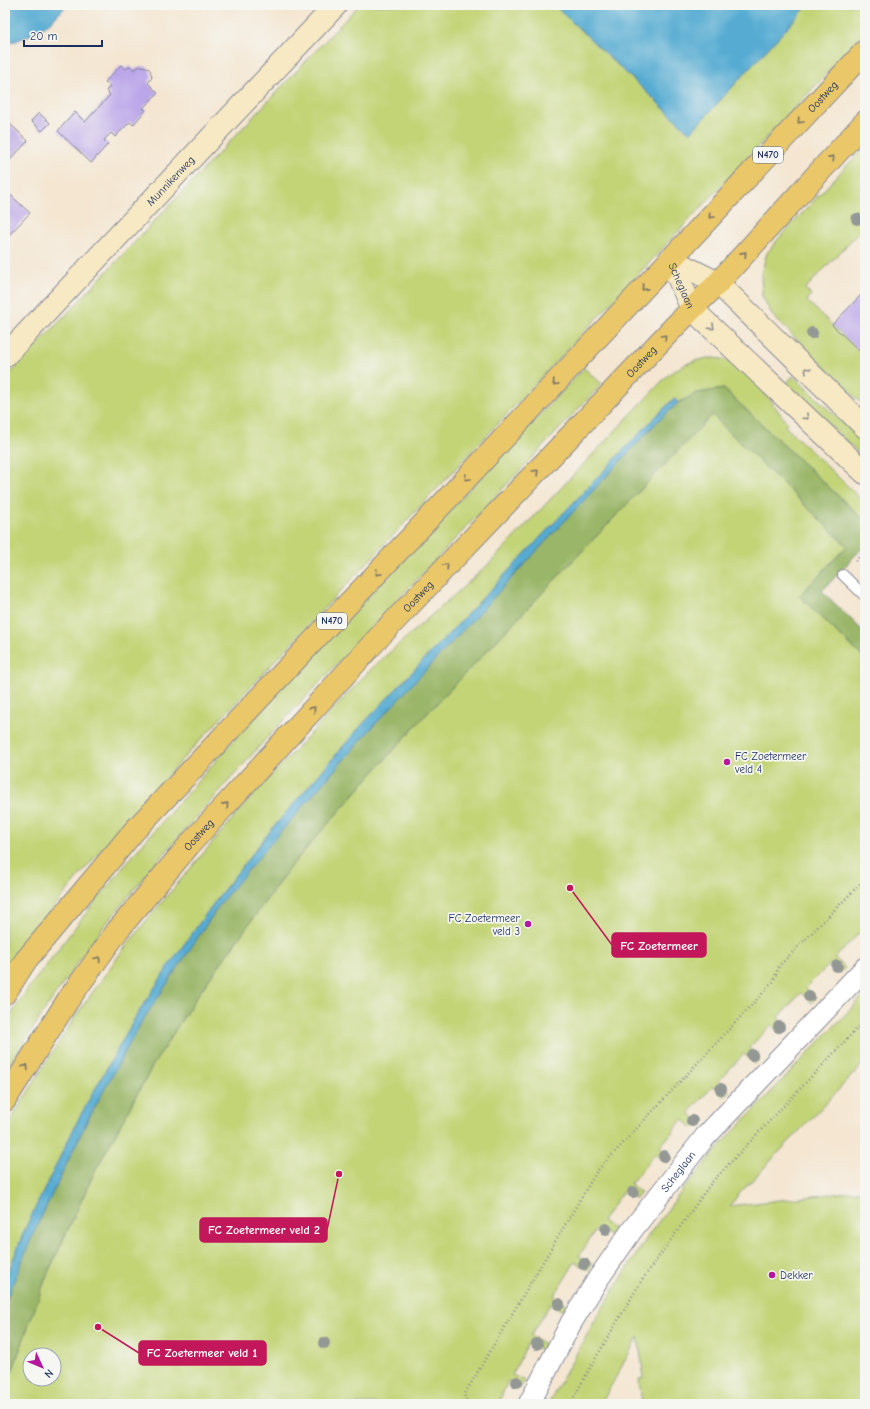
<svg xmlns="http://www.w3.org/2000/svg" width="870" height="1409" font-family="'Comic Neue',sans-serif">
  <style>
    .green { fill: #c3d477; stroke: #6f826a; fill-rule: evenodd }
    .forest { fill: #9ab668; stroke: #5a7263 }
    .water { fill: #55abd2; stroke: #386d98 }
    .building { fill: #bba6e9 }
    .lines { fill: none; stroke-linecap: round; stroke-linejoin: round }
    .lane-casing { stroke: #888a98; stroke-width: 12 }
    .street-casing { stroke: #888a98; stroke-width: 23 }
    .secondary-casing { stroke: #888a98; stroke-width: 24 }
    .primary-casing { stroke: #888a98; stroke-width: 24 }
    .path { stroke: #888a98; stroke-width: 2.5; stroke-dasharray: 1 3; stroke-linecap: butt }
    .lane { stroke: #fff; stroke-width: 10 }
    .street { stroke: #fff; stroke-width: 21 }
    .secondary { stroke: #f7e9c3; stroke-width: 22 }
    .primary { stroke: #eac769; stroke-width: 22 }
    .tree { fill: #949895 }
    .oneway { stroke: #787363 }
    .oneway2 { stroke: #898c90 }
    .poi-dot { fill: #b5179e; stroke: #f6f6f2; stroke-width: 1.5 }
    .labels { text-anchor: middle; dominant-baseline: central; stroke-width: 3.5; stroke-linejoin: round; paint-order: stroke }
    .shield { fill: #f6f6f2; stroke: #5d6b8a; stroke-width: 1 }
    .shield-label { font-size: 10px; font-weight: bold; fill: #1b2f5e }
    .street-label { font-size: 11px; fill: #1b2f5e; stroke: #f6f6f2 }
    .poi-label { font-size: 11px; fill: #1b2f5e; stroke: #f6f6f2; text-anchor: start }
    .leader { fill: none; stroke: #c2185b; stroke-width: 1.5 }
    .callout-dot { fill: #c2185b; stroke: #f6f6f2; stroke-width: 1.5 }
    .callout { fill: #c2185b; stroke: #c2185b; stroke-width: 1.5 }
    .callout-label { font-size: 12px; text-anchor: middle; font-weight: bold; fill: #fff }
  </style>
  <rect width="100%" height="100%" fill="#f6f6f2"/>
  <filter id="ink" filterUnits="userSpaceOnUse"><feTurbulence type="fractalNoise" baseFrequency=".025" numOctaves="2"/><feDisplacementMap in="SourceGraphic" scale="8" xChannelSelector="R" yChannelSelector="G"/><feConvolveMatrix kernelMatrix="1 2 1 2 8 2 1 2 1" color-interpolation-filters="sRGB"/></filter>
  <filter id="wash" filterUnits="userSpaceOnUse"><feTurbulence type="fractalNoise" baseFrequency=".012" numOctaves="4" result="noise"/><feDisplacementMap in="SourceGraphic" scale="16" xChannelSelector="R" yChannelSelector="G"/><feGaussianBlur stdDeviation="0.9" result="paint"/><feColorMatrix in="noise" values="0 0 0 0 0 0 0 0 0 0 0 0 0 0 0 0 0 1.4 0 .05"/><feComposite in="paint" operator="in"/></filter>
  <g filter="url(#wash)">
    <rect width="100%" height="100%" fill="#f4e6d1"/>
    <!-- green -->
    <g class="green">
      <polygon points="359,5 554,5 690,133 808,5 865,5 865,33 150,794 84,870 47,916 5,972 5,379"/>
      <polygon points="865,146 865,226 805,289 811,295 807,301 845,337 865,346 865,407 772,315 762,296 761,274 767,253 779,238"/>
      <path d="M708,358C718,358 729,359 737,365C756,378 773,404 787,423L785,426L865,503V521L724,389L697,393L678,403L676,400L673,399L653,419L360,727L271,830L219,896L170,964L135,1018L80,1116L25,1229L5,1280V1130L45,1064L77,1014L120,954L150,916L252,796L372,668L489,564L668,375C682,365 691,361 708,358Z"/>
      <polygon points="584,368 602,384 266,739 155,864 102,929 48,1005 5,1072 5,1024 27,990 83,917 140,847 248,724"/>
      <polygon points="793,376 865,443 865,459 786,384"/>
      <path d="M712,415L847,546L799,596L865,659V935L861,931L835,958L845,968L840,973L830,964L806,988L816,998L812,1003L801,993L778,1018L788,1028L781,1034L771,1025L749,1048L760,1058L755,1064L744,1054L719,1080L729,1091L724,1097L713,1086L689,1112L699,1123L693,1129L683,1119L660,1147L671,1157L666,1163L655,1154L630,1184L641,1193L636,1199L624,1190L602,1221L615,1230L610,1236L597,1228L579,1256L592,1264L588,1270L575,1262L554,1296L567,1305L563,1311L550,1304L531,1336L545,1344L542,1350L528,1343L512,1375L525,1381L521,1387L508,1381L498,1404H5V1391L46,1277L94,1173L153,1065L197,996L290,867L370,776L420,721ZM30,1355H54V1379H30Z"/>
      <polygon points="865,994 865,1062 739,1194 730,1206 865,1190 865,1404 642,1404 639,1379 644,1378 638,1337 601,1404 548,1404 600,1312 650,1233 684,1188 728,1137"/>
    </g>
    <!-- forest -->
    <polygon class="forest" points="724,389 865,521 865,545 822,591 865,633 865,659 799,596 847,546 712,415 420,721 370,776 290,867 197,996 153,1065 94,1173 46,1277 5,1391 5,1303 33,1234 87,1121 141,1023 222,901 276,837 367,733 656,423 678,403 697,393"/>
    <!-- water -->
    <g class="water">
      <polygon points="5,5 67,5 54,19 38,32 6,45 5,45"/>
      <polygon points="554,5 808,5 690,133"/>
      <polygon points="674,399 676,400 678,403 656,423 367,733 276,837 222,901 141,1023 87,1121 33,1234 5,1303 5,1280 25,1229 80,1116 135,1018 170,964 219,896 271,830 360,727 653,419"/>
    </g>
    <g id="blocks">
      <!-- building -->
      <g class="building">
        <polygon points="121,65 126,69 130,66 134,70 140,66 147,67 150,70 152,77 148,83 158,93 143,108 146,110 133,125 130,122 115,137 111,133 104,140 108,144 91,163 58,131 75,112 85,122 110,95 106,91 110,86 105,82"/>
        <polygon points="39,113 50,123 42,131 31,121"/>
        <polygon points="5,119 28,141 5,165"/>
        <polygon points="5,190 30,213 5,239"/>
        <polygon points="865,291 865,356 832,325"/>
      </g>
    </g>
  </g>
  <g filter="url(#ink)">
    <use href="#blocks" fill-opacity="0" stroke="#888a98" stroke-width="1"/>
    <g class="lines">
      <!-- lane casing -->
      <g class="lane-casing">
        <polyline id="lane" points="843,575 865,596"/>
      </g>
      <!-- street casing -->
      <g class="street-casing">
        <g id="street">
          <path id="s1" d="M529,1404L571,1323L598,1279L632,1230L705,1137L865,968"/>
        </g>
      </g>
      <!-- secondary casing -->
      <g class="secondary-casing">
        <g id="secondary">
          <path id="s2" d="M670,259L692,309L865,473"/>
          <polyline points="670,259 718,283 865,427"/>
          <path id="s3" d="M5,356L336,5"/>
        </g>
      </g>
      <!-- primary casing -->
      <g class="primary-casing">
        <g id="primary">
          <path id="s4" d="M5,993L26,960L134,831L447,499L865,51"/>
          <path id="s5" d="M5,1100L68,1000L118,930L189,845L381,635L674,327L718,283L865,122"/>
        </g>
      </g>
      <!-- path -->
      <g class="path">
        <polyline points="855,561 865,551"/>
        <polyline points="468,1404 464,1395 597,1171 773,982 779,966 865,879"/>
        <polyline points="570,1404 594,1361 640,1283 712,1182 865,1020"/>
      </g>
      <!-- lane -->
      <use href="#lane" class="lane"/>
      <!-- street -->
      <use href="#street" class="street"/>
      <!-- secondary -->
      <use href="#secondary" class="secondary"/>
      <!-- primary -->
      <use href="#primary" class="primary"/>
    </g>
    <!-- trees -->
    <g class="tree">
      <circle cx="857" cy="219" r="6"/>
      <circle cx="812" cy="333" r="6"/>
      <circle cx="837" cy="966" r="6"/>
      <circle cx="809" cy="996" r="6"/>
      <circle cx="779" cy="1027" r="6"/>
      <circle cx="752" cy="1055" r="6"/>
      <circle cx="721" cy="1089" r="6"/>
      <circle cx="692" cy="1121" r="6"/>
      <circle cx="664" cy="1156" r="6"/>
      <circle cx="633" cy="1192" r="6"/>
      <circle cx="606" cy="1229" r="6"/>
      <circle cx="584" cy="1264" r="6"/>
      <circle cx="559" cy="1304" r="6"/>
      <circle cx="324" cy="1343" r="6"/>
      <circle cx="537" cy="1344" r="6"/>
      <circle cx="517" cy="1382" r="6"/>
    </g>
    <!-- one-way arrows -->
    <defs><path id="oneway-chevron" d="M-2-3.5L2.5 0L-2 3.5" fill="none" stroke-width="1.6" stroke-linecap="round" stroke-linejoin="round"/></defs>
    <g class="oneway">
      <use href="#oneway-chevron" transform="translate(800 121) rotate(133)"/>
      <use href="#oneway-chevron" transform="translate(832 158) rotate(-48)"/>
      <use href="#oneway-chevron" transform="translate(711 216) rotate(133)"/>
      <use href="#oneway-chevron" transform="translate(744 254) rotate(-48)"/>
      <use href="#oneway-chevron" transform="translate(644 288) rotate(133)"/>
      <use href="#oneway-chevron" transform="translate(664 337) rotate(-46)"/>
      <use href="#oneway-chevron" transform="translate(555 383) rotate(133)"/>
      <use href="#oneway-chevron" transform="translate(536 472) rotate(-46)"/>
      <use href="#oneway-chevron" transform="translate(467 478) rotate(133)"/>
      <use href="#oneway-chevron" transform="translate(446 566) rotate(-46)"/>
      <use href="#oneway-chevron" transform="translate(378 573) rotate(133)"/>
      <use href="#oneway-chevron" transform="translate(313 709) rotate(-48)"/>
      <use href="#oneway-chevron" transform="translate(226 805) rotate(-48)"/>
      <use href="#oneway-chevron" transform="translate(98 959) rotate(-54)"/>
      <use href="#oneway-chevron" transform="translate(26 1067) rotate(-58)"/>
    </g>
    <g class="oneway2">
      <use href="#oneway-chevron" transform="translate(712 327) rotate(43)"/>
      <use href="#oneway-chevron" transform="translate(807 370) rotate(-135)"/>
      <use href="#oneway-chevron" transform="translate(806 417) rotate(43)"/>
    </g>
  </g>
  <!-- markers -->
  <g class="poi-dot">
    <circle cx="727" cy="762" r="4"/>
    <circle cx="528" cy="924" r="4"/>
    <circle cx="772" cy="1275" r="4"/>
  </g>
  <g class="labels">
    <!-- shield labels -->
    <g class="shield">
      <rect x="753" y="147" width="30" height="16" rx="3"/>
      <rect x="317" y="613" width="30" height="16" rx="3"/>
    </g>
    <g class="shield-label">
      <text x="768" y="155">N470</text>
      <text x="332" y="621">N470</text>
    </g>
    <!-- street labels -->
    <g class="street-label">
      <text stroke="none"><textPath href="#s4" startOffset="1214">Oostweg</textPath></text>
      <text stroke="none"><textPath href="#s3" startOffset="241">Munnikenweg</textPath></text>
      <text stroke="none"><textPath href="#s2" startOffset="29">Scheglaan</textPath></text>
      <text stroke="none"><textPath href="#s5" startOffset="977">Oostweg</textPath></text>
      <text stroke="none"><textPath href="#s5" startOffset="653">Oostweg</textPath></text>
      <text stroke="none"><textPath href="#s5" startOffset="329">Oostweg</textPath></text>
      <text stroke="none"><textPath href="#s1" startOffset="277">Scheglaan</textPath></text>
    </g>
    <!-- poi labels -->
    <g class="poi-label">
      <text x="735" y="756">FC Zoetermeer<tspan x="735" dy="13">veld 4</tspan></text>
      <text x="520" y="918" text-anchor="end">FC Zoetermeer<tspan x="520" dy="13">veld 3</tspan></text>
      <text x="780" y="1275">Dekker</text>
    </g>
  </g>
  <!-- callouts -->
  <path class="leader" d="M570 888L612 945M339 1174L327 1230M98 1327L139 1353"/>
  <g class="callout-dot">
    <circle cx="570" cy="888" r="4"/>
    <circle cx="339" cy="1174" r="4"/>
    <circle cx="98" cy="1327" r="4"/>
  </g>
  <g class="callout">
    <rect x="612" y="933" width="94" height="24" rx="4"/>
    <rect x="200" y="1218" width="127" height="24" rx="4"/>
    <rect x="139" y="1341" width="127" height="24" rx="4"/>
  </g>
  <g class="callout-label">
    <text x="659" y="950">FC Zoetermeer</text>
    <text x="264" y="1234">FC Zoetermeer veld 2</text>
    <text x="202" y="1357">FC Zoetermeer veld 1</text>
  </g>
  <!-- margin -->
  <rect width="870" height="1409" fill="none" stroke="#f6f6f2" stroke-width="20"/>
  <!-- north arrow -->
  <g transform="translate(42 1367) rotate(134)"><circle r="19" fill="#f6f6f2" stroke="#9ea6b7"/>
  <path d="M0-3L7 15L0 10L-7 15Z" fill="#b5179e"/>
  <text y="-6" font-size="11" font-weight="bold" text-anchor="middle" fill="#1b2f5e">N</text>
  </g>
  <!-- scale -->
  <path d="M24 40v6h78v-6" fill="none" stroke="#1b2f5e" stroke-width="2"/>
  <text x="30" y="40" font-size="12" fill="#1b2f5e" stroke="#f6f6f2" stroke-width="3" paint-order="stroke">20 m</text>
</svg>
